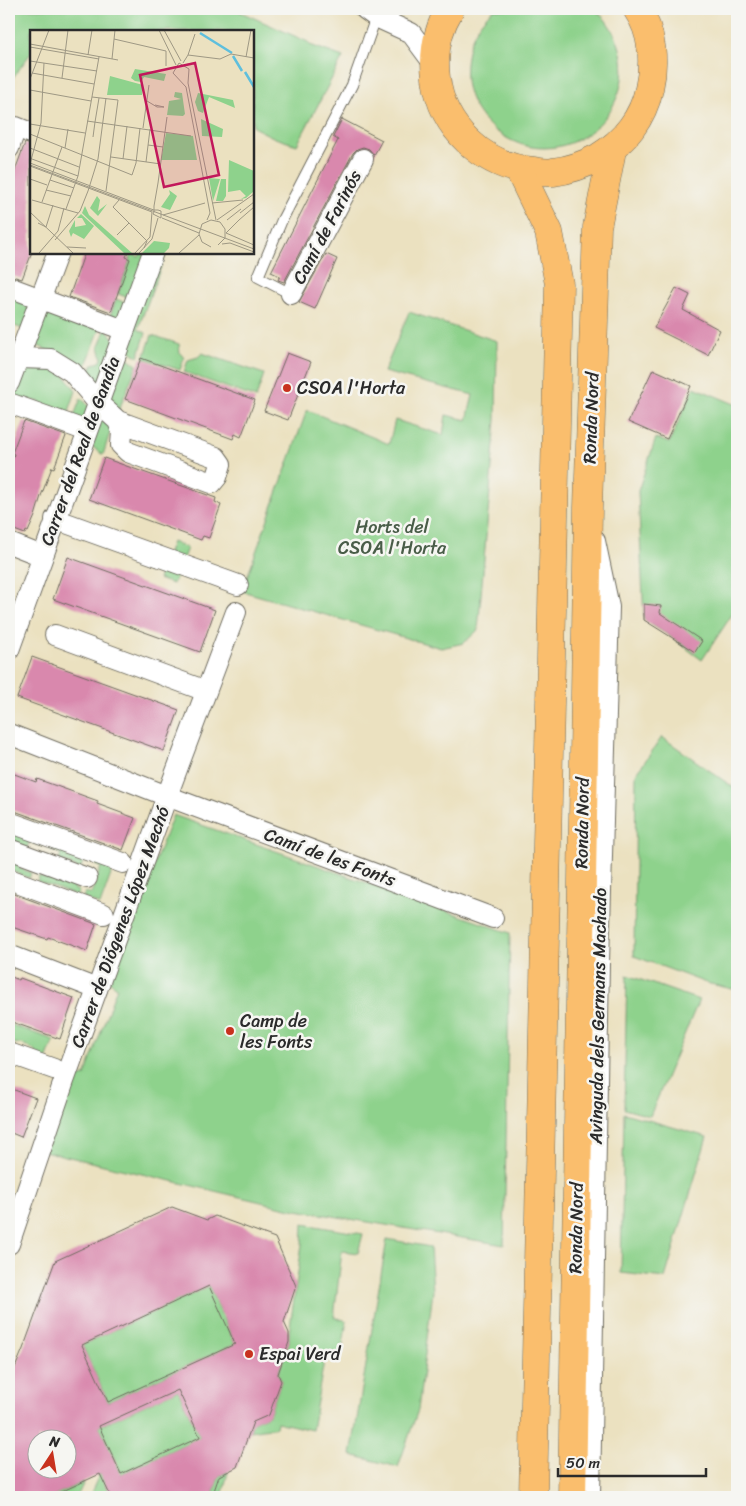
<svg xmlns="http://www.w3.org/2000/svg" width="746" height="1506" font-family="Sriracha,sans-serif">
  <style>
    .green { fill: #8ed28c; stroke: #5c7e5c }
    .building { fill: #d988ad; fill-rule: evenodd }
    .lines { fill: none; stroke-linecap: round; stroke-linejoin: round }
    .lane-casing { stroke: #6e6b5f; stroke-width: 12 }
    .street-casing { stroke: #6e6b5f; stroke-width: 22 }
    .primary-casing { stroke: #6e6b5f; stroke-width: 29 }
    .lane { stroke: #fff; stroke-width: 10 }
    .street { stroke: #fff; stroke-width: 20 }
    .primary { stroke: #fabe6d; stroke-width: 28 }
    .poi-dot { fill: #c8321e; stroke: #f6f6f2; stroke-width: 2 }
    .labels { text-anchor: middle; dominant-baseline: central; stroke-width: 5; stroke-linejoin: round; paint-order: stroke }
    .street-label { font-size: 18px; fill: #2b2b2b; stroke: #f6f6f2 }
    .poi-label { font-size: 18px; fill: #2b2b2b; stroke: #f6f6f2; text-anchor: start }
    .park-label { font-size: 18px; fill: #495d48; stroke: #f6f6f2 }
    .inset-river { fill: none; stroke: #5ebfdd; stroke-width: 2.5 }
    .inset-road { fill: none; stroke: #9e9884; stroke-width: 1 }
    .view { fill: #c2185b; fill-opacity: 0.15; stroke: #c2185b; stroke-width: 2.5 }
    .inset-edge { fill: none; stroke: #2b2b2b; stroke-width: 2.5 }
  </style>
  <rect width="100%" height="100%" fill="#f6f6f2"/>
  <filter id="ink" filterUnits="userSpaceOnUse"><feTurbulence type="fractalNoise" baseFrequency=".02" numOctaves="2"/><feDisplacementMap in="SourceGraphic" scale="10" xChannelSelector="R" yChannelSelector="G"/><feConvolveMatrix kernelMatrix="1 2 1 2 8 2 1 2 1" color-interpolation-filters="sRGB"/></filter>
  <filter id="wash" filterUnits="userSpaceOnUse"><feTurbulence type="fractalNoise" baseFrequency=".0096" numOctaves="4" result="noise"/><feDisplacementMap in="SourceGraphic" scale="20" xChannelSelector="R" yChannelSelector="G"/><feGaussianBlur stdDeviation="1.12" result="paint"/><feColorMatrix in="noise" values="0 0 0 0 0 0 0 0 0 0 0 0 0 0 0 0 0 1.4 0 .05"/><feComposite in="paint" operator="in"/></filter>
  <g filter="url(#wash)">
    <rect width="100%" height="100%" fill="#ebe1c0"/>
    <!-- green -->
    <g class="green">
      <polygon points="9,9 234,9 308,42 310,45 343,57 297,145 275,138 253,127 252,31 31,31 31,53 9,83"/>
      <path d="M494,9H594C598,13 604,17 607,22C660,96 568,186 496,131C480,119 468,100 466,80C464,53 472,27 494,9Z"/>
      <polygon points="141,253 166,253 138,329 146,333 138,357 128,349 108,321 116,299 126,303 129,298 118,294 132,254 139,257"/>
      <polygon points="9,293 33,302 23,329 9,324"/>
      <polygon points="48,307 68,318 72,324 79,326 86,325 101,326 83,373 56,354 36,345"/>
      <polygon points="409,312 497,341 496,420 478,630 464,643 441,648 242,591 307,410 389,444 395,420 443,435 446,415 467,420 473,395 384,372"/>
      <polygon points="106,328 125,356 137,365 118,412 87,377 93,364 100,362 102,359 99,346"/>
      <polygon points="152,335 179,344 180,353 184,358 180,370 144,358"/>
      <polygon points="202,353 264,374 256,398 184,372 188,360 198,357"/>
      <path d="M43,366L63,373L76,391L67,417L42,406L40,402C31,399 18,400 9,399C17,377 18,369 43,366Z"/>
      <polygon points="694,387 737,405 737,607 702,660 674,639 644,620 638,491 656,438 669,443"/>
      <polygon points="81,398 102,420 112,426 103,455 69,428"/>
      <polygon points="172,542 187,548 173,584 158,579"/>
      <polygon points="662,737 737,790 737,990 706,983 634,956 636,774"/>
      <polygon points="173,815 510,933 504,1245 291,1209 44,1151 73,1079 85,1076 117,987 109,981"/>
      <polygon points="9,829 43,840 41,846 29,842 27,849 9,843"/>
      <polygon points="52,842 90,858 88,862 84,860 80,869 59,860 61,854 49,849"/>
      <polygon points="9,855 22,860 19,868 31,873 29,878 9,870"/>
      <polygon points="97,860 114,866 100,905 83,898 85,892 91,894 101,867 95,865"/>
      <polygon points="53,872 77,881 74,889 79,891 77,896 37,881 39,876 50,880"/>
      <polygon points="627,975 699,1000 650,1116 624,1109"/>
      <path d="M9,1024L54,1040L44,1065C39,1052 26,1041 11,1044L9,1038Z"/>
      <polygon points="624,1113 707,1137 665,1278 621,1273"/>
      <polygon points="303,1224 363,1234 358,1253 342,1251 334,1317 347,1321 341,1355 325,1355 312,1430 277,1422 276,1427 250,1431 253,1422 269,1415 281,1381 278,1374 289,1342 289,1333 302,1245"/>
      <polygon points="387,1239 430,1247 433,1291 418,1410 398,1467 351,1455"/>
      <polygon points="209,1286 235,1344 108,1402 82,1345"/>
      <polygon points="178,1390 200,1437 121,1474 99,1426"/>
      <polygon points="228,1472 222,1497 212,1497 219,1476"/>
      <polygon points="100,1473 111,1497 89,1497"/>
      <polygon points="84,1482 77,1497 50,1497"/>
    </g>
    <g id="blocks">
      <!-- building -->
      <g class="building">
        <polygon points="342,119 382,140 374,155 369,149 363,147 357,149 353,153 284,282 278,280 280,276 271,272 338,140 333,137"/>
        <polygon points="25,143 31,145 31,255 22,279 9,275 9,187"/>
        <polygon points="85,252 128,252 126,257 130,259 111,312 69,297"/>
        <polygon points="326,254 337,259 315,309 299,302"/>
        <polygon points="676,288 690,295 683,310 720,330 708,355 654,328"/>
        <polygon points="287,353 311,362 288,420 264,411"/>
        <polygon points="141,358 255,400 241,437 235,434 233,439 125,399"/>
        <polygon points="653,369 691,386 667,439 628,422"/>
        <polygon points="24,421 66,436 54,468 52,467 41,496 35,516 28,532 26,531 25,534 9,528 9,470 14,454 12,453"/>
        <polygon points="104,458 216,498 215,502 221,505 209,538 203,536 201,540 89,499"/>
        <polygon points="68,557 215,610 200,652 53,599"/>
        <polygon points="644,604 661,606 660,613 702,641 695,652 644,620"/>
        <polygon points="32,657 179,710 164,751 17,698"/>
        <polygon points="9,772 36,782 37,779 98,801 97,804 135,818 123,850 9,809"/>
        <polygon points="9,892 96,924 87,951 48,937 47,939 9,926"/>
        <polygon points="9,976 19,980 20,978 74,998 60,1039 9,1021"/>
        <polygon points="9,1088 36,1098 21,1137 9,1132"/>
        <path d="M172,1207L207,1220L215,1216L275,1238L296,1286L284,1322L289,1333V1342L278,1374L281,1381L269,1415L253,1422L237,1467L219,1476L212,1497H111L100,1474L50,1497H9V1382L23,1349L55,1261ZM209,1286L235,1344L108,1402L82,1345ZM178,1390L200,1437L121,1474L99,1426ZM38,1438H68V1468H38Z"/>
      </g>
    </g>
  </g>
  <g filter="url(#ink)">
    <use href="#blocks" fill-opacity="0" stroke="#6e6b5f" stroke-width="1"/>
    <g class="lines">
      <!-- lane casing -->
      <g class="lane-casing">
        <polyline id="lane" points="291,294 258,277 282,220 352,85 376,17"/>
      </g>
      <!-- street casing -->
      <g class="street-casing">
        <g id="street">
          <polyline points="365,9 376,17 411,33 434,64"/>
          <polyline points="9,148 16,127 31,133"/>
          <polyline points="9,287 124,330"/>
          <polyline points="291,294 363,159"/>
          <polyline points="19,358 51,359 72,372 98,403 118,421 216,457 221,464 217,477 212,483 128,452 121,445 122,432 118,421"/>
          <polyline points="9,383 58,252"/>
          <polyline points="9,403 87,431"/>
          <polyline points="55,519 238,585"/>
          <polyline points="9,543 42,556"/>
          <polyline points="55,635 206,691"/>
          <polyline points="9,650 153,252"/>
          <polyline points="9,734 167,796 493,918"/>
          <polyline points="9,822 123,863"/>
          <polyline points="9,849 87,878"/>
          <polyline points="9,879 104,914"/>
          <polyline points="9,955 97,989"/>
          <polyline points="9,1053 54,1069"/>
          <polyline points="9,1244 64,1081 167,796 236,612"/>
          <polyline points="590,1497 599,962 609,607 595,541"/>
        </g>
      </g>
      <!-- primary casing -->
      <g class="primary-casing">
        <g id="primary">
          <path d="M450,9C437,30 433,53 436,78C442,128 484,167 534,171C540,172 547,173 553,172C570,170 584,165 599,157C624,142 643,118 649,89C655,62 653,32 637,9"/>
          <polyline points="519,170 549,232 559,284 533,1497"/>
          <polyline points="572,1497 588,508 597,227 612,150"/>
        </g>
      </g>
      <!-- lane -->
      <use href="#lane" class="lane"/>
      <!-- street -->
      <use href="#street" class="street"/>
      <!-- primary -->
      <use href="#primary" class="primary"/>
    </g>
  </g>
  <!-- markers -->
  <g class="poi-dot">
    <circle cx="287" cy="388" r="5"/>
    <circle cx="230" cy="1031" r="5"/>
    <circle cx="249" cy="1354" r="5"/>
  </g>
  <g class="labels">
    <!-- street labels -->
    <g class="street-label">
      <text transform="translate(327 227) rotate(-62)">Camí de Farinós</text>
      <text transform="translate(591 418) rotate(-88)">Ronda Nord</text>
      <text transform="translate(80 451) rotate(-70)">Carrer del Real de Gandia</text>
      <text transform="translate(582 823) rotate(-89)">Ronda Nord</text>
      <text transform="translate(330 857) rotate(20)">Camí de les Fonts</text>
      <text transform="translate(120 927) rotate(-70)">Carrer de Diógenes López Mechó</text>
      <text transform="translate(598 1016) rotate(-89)">Avinguda dels Germans Machado</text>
      <text transform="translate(576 1228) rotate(-89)">Ronda Nord</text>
    </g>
    <!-- poi labels -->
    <g class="poi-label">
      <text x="297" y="388">CSOA l'Horta</text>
      <text x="240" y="1021">Camp de<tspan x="240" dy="21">les Fonts</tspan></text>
      <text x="259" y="1354">Espai Verd</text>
    </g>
    <!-- park labels -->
    <g class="park-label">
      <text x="392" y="527">Horts del<tspan x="392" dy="21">CSOA l'Horta</tspan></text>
    </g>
  </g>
  <!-- overview -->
  <g transform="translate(30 30)">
    <rect width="224" height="224" fill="#ebe1c0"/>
    <path d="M105,39L136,44L134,51L114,47L111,52L105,51L101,48ZM80,46L113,55L112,65H77ZM145,62L152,63L155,84L153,86L137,85L139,71L151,69L144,67ZM168,63L203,70L205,78L179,67L173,83L168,81L165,72ZM171,89L193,99L192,107L172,106ZM136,103L163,106L167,130H131ZM199,130L224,141V161L216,168L211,169L216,166L210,160L198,162ZM179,148L190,149L183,171ZM191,149H196V166L193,171H186ZM139,160L147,166L140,180L131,177L140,164ZM67,166L70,170L68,181L77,174L68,186L60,178ZM55,176L59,185L102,223H94L56,187L52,183ZM51,184L64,196L54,209L43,203L41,207L39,201L45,190V197L56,195L52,188H47ZM124,211L140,213L139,218L134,223H112Z" fill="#8ed28c"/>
    <path class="inset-river" d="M170,3L202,23M203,26L212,41M215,42L224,57"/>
    <path class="inset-road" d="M129,0L146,35M134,0L151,31M84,9L136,21V36M0,14L88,30M0,17L69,29M58,25L62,0M158,25L165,4M216,27L221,0M82,29L85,0M0,31L67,41M153,33L158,25L190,29L201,24L224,28M2,43L64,54M32,48L38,0M0,49L19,0M0,60L61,71M62,67L88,70L76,161M117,71L127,77H134L125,75M57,91L161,106M65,92L69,68M0,94L55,103M113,98L119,55M0,104L102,145L106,133L110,98M63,107L65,92M118,115L133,117M0,118L49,137M35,118L38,99M81,127L131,134M2,129L48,146M93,129L97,96M116,132L120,99M0,133L121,179L124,180H128L131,181V188L123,184L124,182V176L128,153L137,87M0,134L11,93L14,33M0,135L224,219M0,136L122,182L120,207L105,223M0,149L17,155M20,150L44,158M16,160L41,166M2,170L48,183M89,170L83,177L117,211L114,218M12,172L32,117M182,173L213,170M36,179L48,146L69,27M0,182L43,223M210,183L224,172M133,185L175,173M132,188L169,203M177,190L180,183L156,57L143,43L149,33L159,39L158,53L186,190M187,190L224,164M197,190L211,179M209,190L224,177M8,193L16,197L23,175M196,203L224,215M196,203L209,190M87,205L99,193M25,210L50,181L58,161L68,129L76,68M192,214L200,213L224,222M37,217L56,218M181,217L172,212L169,204L172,194L181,190L190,192L195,199V208L188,215M9,223L28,201L34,178M109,223L122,209L128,188M149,223L169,205"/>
    <path class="view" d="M165,33L189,145L134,157L110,45Z"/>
    <rect width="224" height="224" class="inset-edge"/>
  </g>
  <!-- margin -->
  <rect width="746" height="1506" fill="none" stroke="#f6f6f2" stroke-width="30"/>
  <!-- north arrow -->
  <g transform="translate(52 1454) rotate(12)"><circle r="24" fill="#f6f6f2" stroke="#a5a5a2"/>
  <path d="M0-4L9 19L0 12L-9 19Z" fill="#c8321e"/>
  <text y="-8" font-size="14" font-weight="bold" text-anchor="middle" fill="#2b2b2b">N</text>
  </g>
  <!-- scale -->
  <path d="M558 1468v8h148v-8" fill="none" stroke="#2b2b2b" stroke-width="2.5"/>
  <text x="566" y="1468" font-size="15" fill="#2b2b2b" stroke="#f6f6f2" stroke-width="4" paint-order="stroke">50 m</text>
</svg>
